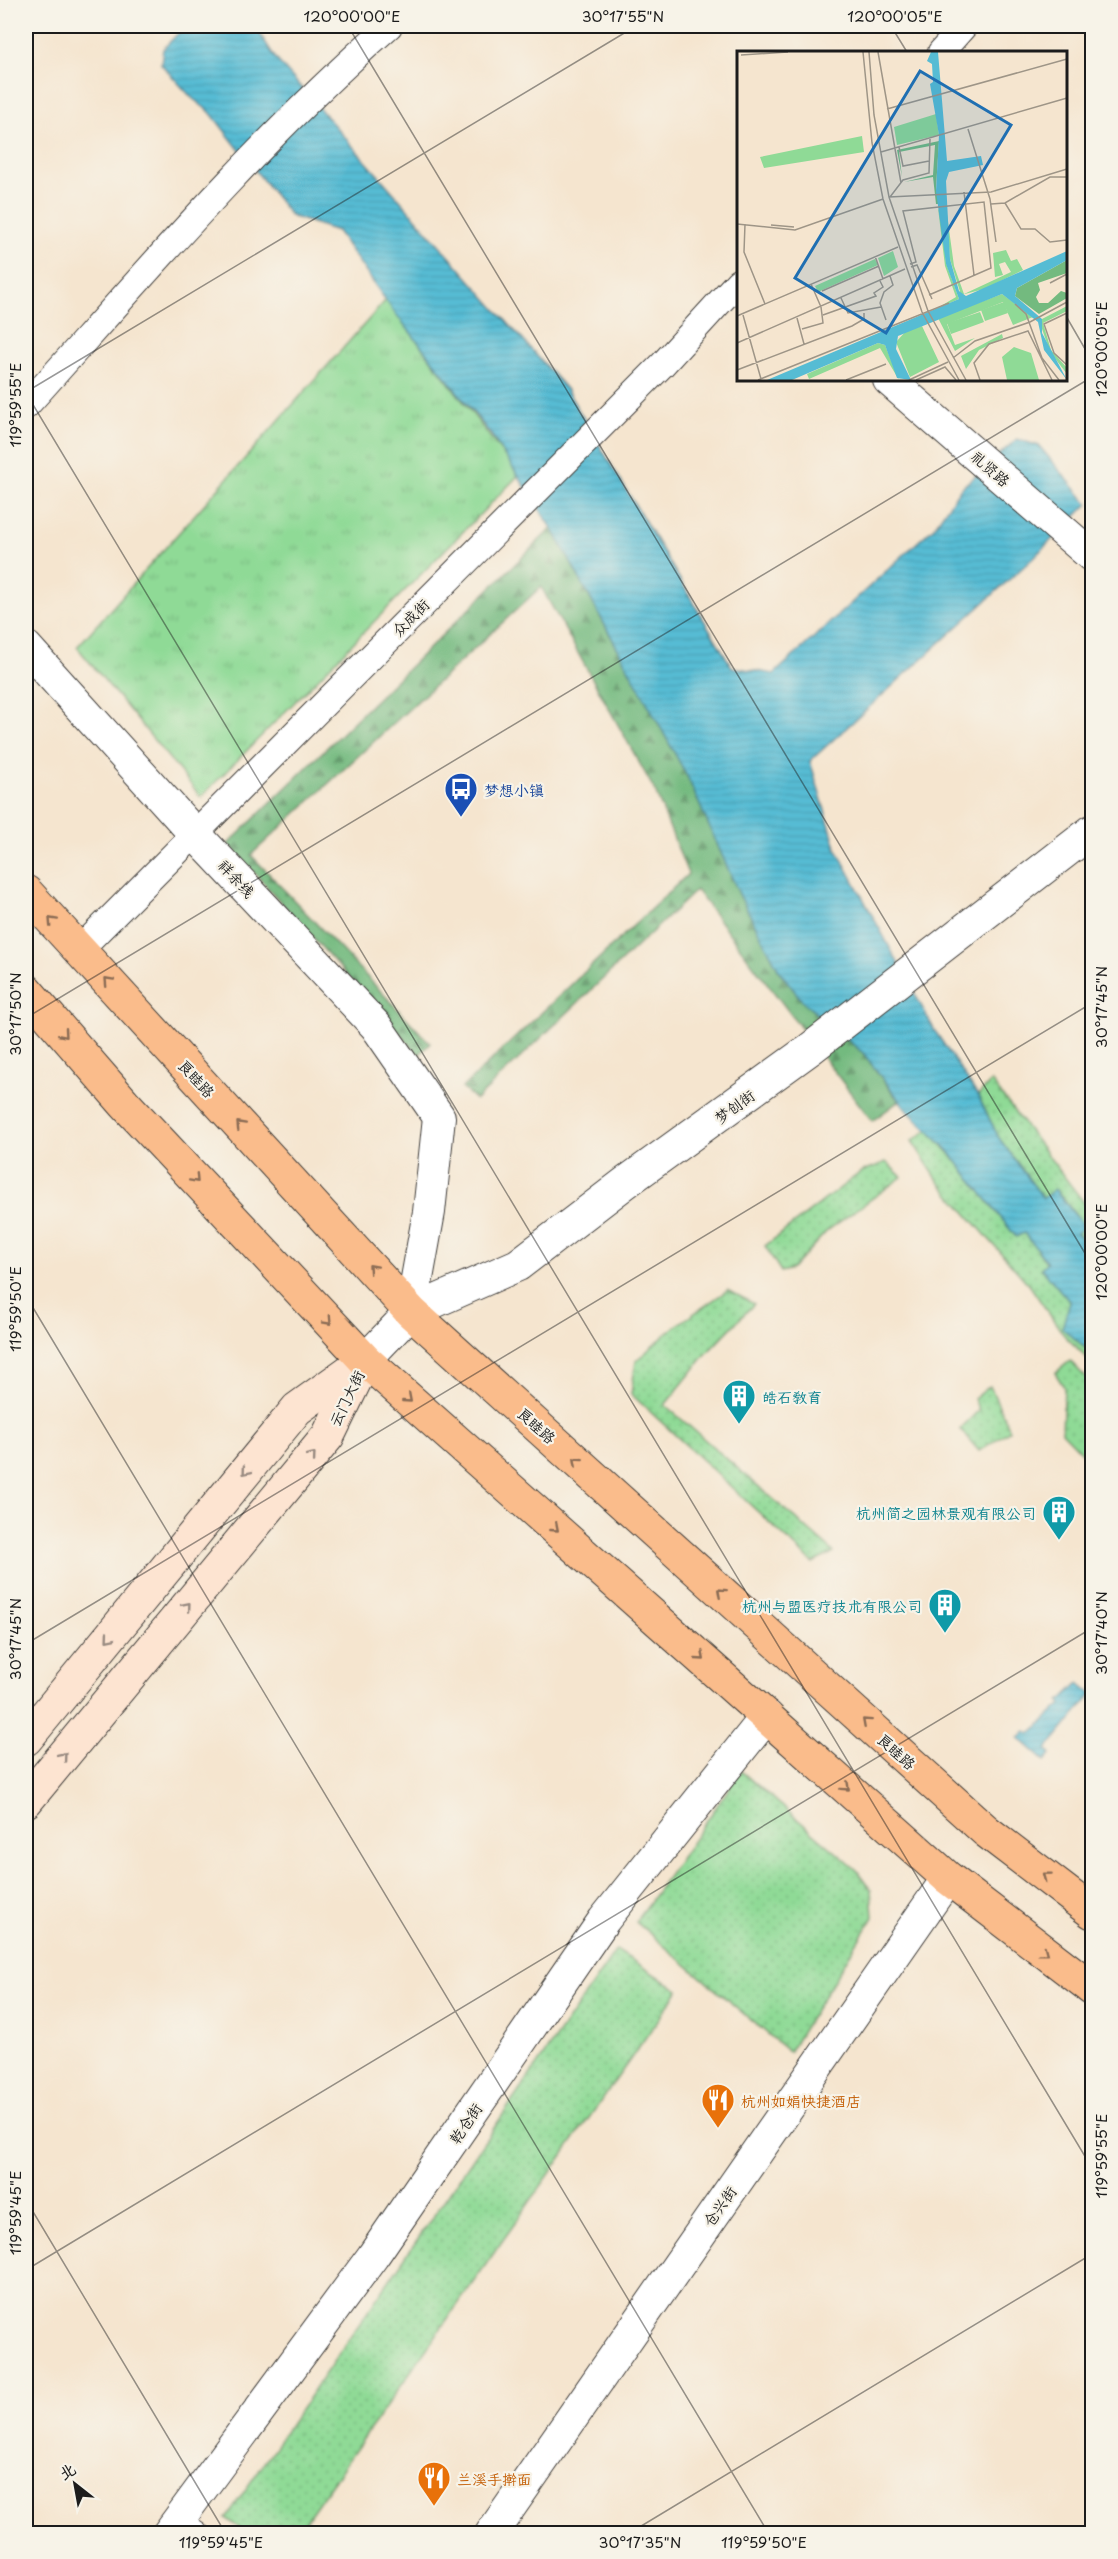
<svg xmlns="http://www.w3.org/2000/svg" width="1118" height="2559" font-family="'Playpen Sans','LXGW WenKai TC',sans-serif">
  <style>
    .grass { fill: url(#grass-dots); stroke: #567b59; stroke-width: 1.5 }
    .forest { fill: url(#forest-firs); stroke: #486b4e; stroke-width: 1.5 }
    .park { fill: url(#park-tufts); stroke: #567b59; stroke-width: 1.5 }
    .water { fill: url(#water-rules); stroke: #396c78; stroke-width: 1.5 }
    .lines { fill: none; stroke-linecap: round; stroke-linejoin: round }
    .minor-casing { stroke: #3d3a37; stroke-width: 28 }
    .tertiary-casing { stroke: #3d3a37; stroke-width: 34 }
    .secondary-casing { stroke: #3d3a37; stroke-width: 35 }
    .primary-casing { stroke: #3d3a37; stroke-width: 35 }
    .minor { stroke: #fff; stroke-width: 26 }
    .tertiary { stroke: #fff; stroke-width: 32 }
    .secondary { stroke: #fde4d1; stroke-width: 33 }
    .primary { stroke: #fabc8b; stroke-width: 33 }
    .oneway { stroke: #8b6c54 }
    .oneway2 { stroke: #988a80 }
    .ticks { fill: none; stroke: #1c1c1c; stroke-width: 1.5; stroke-opacity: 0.45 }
    .labels { text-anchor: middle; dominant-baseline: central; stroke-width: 4.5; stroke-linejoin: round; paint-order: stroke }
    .street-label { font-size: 15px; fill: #1c1c1c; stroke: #f7f3e8 }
    .transit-label { font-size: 15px; fill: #164399; stroke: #f7f3e8; text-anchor: start }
    .culture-label { font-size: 15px; fill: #0d838f; stroke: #f7f3e8; text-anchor: end }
    .food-label { font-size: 15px; fill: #c56008; stroke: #f7f3e8; text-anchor: start }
    .inset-road { fill: none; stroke: #9e9587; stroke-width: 1.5 }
    .view { fill: #1f6fb2; fill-opacity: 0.15; stroke: #1f6fb2; stroke-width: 3 }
    .inset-edge { fill: none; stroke: #1c1c1c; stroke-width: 3 }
    .neatline { fill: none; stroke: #1c1c1c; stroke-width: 2 }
    .ticks-label { font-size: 15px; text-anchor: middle; fill: #1c1c1c }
  </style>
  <defs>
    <pattern id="grass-dots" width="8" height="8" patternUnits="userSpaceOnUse" patternTransform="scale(1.5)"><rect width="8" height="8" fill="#8fda96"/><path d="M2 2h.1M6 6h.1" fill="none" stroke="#7bba81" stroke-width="1.8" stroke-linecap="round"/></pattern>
    <pattern id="forest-firs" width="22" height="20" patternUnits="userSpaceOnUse" patternTransform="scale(1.5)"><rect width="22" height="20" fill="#73ba7f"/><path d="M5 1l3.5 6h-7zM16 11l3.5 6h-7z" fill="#5e9667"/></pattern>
    <pattern id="park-tufts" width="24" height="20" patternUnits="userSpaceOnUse" patternTransform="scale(1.5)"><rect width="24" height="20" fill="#8fda96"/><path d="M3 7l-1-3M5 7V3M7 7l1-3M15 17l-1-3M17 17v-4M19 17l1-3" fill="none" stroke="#7bba81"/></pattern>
    <pattern id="water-rules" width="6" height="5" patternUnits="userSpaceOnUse" patternTransform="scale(1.5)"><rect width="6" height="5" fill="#56bcd4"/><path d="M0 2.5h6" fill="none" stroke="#4aa1b5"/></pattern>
  </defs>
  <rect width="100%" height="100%" fill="#f7f3e8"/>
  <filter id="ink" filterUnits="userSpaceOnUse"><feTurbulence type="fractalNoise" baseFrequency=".0167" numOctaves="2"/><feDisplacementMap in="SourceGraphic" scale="12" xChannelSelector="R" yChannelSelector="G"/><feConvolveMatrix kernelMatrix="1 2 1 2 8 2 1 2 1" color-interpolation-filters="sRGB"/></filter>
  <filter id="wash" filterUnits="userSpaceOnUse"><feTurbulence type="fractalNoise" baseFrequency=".008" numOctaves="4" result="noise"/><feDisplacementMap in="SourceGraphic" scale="24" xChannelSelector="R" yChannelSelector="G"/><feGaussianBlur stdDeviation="1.35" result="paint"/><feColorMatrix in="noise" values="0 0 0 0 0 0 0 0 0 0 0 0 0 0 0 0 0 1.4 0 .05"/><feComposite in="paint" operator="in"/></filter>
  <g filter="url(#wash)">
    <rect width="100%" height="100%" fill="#f5e5cf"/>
    <!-- grass -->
    <g class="grass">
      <polygon points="991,1081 1092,1213 1092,1250 1077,1233 1084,1226 1056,1189 1043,1198 999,1138 978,1096"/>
      <polygon points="928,1130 953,1157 1016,1237 1024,1232 1047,1263 1041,1268 1070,1302 1062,1328 1092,1353 1092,1363 1063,1334 1030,1286 939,1182 912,1141"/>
      <polygon points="886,1162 902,1177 827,1231 792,1269 781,1272 765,1246 861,1172"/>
      <polygon points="728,1290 754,1304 707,1353 665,1405 834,1552 813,1563 631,1394 636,1361 673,1328"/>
      <polygon points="1070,1361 1092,1384 1092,1463 1062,1432 1064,1387 1055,1373"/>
      <polygon points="990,1386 1010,1430 979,1451 960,1429 979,1410 974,1399"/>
      <polygon points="741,1771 857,1870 871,1889 873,1917 789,2052 636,1922"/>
      <polygon points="616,1950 679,1990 297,2533 246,2533 226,2518"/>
    </g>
    <!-- forest -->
    <polygon class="forest" points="552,528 687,776 740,896 780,972 804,1003 863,1053 899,1101 872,1121 696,890 476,1100 462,1088 688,874 655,791 541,587 251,855 430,1043 419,1055 228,844"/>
    <!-- park -->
    <polygon class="park" points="386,300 519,475 201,797 77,647"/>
    <!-- water -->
    <g class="water">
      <polygon points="181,26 255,26 276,59 566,389 732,667 774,674 934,527 960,489 1017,439 1039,446 1088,504 1033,558 810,761 837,850 935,1031 978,1096 999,1138 1043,1198 1055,1189 1084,1227 1077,1233 1092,1250 1092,1353 1062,1328 1070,1302 1041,1268 1047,1262 1024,1233 1016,1237 947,1149 907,1110 863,1053 804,1003 780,972 740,896 687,776 552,528 492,436 392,309 337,231 291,216 210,112 192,98 161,64 163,49 183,28"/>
      <polygon points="1079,1683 1092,1694 1047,1749 1051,1754 1045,1761 1019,1738 1026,1731 1030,1734 1062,1704 1060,1701"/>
    </g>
  </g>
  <g filter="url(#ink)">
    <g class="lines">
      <!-- minor casing -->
      <g class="minor-casing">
        <g id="minor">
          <polyline points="941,52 964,26"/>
          <path d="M26,406C143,276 257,142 389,26"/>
          <polyline points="79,950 662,365 738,282"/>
          <polyline points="177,2521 196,2534"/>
        </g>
      </g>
      <!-- tertiary casing -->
      <g class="tertiary-casing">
        <g id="tertiary">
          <polyline points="889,380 1092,556"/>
          <polyline points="26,647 194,833 376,1026 439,1117 429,1212 411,1312"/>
          <polyline points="365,1360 411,1312 518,1265 625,1183 810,1049 1092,831"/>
          <polyline points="168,2534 373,2256 604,1920 767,1716"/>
          <polyline points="491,2534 948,1878"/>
        </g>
      </g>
      <!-- secondary casing -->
      <g class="secondary-casing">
        <g id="secondary">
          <polyline points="26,1739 297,1409 361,1363"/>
          <polyline points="26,1801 328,1436 365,1360"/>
        </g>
      </g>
      <!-- primary casing -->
      <g class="primary-casing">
        <g id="primary">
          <polyline points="26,892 411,1312 986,1831 1092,1912"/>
          <polyline points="26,990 125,1104 365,1360 948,1878 1092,1988"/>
        </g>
      </g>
      <!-- minor -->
      <use href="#minor" class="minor"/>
      <!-- tertiary -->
      <use href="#tertiary" class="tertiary"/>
      <!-- secondary -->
      <use href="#secondary" class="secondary"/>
      <!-- primary -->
      <use href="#primary" class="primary"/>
    </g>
    <!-- one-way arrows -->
    <defs><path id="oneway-chevron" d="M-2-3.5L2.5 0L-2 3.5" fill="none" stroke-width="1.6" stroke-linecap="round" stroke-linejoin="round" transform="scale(1.5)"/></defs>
    <g class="oneway">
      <use href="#oneway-chevron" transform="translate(52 921) rotate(-133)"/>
      <use href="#oneway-chevron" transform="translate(108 981) rotate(-133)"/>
      <use href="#oneway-chevron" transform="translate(64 1034) rotate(49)"/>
      <use href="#oneway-chevron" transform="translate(240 1125) rotate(-133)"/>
      <use href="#oneway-chevron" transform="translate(195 1179) rotate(47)"/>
      <use href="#oneway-chevron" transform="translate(372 1268) rotate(-133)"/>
      <use href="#oneway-chevron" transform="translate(328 1321) rotate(47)"/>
      <use href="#oneway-chevron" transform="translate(408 1399) rotate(41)"/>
      <use href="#oneway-chevron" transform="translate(577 1461) rotate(-138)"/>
      <use href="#oneway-chevron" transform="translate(555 1528) rotate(41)"/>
      <use href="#oneway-chevron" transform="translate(721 1592) rotate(-138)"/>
      <use href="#oneway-chevron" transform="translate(701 1657) rotate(41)"/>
      <use href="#oneway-chevron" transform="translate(866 1722) rotate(-138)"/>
      <use href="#oneway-chevron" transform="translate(846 1787) rotate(42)"/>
      <use href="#oneway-chevron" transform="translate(1046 1876) rotate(-143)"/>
      <use href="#oneway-chevron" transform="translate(1044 1952) rotate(37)"/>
    </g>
    <g class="oneway2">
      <use href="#oneway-chevron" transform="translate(312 1456) rotate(-50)"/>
      <use href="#oneway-chevron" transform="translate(246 1471) rotate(130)"/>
      <use href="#oneway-chevron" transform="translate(187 1606) rotate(-50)"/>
      <use href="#oneway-chevron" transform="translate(109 1638) rotate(130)"/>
      <use href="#oneway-chevron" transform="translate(63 1756) rotate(-50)"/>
    </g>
  </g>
  <!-- ticks -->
  <path class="ticks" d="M348,26L1092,1265M891,26L907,52M1066,316L1092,361M26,392L636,26M26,393L1092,2168M26,1018L1092,377M26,1296L769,2534M26,1644L1092,1003M26,2200L226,2534M26,2270L1092,1628M628,2534L1092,2254"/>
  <!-- icons -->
  <defs>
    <g id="bus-pin" transform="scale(1.725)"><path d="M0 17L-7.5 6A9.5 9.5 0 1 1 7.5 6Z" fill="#1a4fb4" stroke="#f7f3e8"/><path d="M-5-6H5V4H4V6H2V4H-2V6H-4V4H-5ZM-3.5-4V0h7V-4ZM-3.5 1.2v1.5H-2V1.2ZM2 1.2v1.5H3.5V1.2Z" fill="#fff"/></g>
    <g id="building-pin" transform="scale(1.725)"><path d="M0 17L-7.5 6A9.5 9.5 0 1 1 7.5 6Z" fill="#0f9aa8" stroke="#f7f3e8"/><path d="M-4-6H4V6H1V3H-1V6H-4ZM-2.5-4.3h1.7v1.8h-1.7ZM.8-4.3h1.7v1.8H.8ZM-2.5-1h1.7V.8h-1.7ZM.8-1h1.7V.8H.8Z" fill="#fff"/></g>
    <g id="restaurant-pin" transform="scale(1.725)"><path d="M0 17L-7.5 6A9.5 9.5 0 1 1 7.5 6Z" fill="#e8710a" stroke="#f7f3e8"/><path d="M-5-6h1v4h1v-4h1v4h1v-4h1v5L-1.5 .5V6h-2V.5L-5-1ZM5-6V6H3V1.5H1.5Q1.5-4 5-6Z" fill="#fff"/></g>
  </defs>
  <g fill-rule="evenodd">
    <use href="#bus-pin" x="461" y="789"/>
    <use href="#building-pin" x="739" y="1396"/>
    <use href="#building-pin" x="1059" y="1512"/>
    <use href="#building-pin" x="945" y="1605"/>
    <use href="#restaurant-pin" x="718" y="2100"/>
    <use href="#restaurant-pin" x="434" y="2478"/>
  </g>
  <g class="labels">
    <!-- street labels -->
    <g class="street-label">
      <text transform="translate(991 468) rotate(41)">礼贤路</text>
      <text transform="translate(410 617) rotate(-45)">众成街</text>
      <text transform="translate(237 878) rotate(47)">祥余线</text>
      <text transform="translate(197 1078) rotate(47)">良睦路</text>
      <text transform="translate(734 1106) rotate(-36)">梦创街</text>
      <text transform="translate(346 1398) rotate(-64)">云门大街</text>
      <text transform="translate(537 1425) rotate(42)">良睦路</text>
      <text transform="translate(897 1751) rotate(42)">良睦路</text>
      <text transform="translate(465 2123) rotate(-56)">乾仓街</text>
      <text transform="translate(719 2206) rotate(-55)">仓兴街</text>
    </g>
    <!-- transit labels -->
    <g class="transit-label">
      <text x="484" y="789">梦想小镇</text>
    </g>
    <!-- culture labels -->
    <g class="culture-label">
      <text x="762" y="1396" text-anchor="start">皓石教育</text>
      <text x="1036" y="1512">杭州简之园林景观有限公司</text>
      <text x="922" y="1605">杭州与盟医疗技术有限公司</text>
    </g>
    <!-- food labels -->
    <g class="food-label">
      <text x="741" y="2100">杭州如娟快捷酒店</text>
      <text x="457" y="2478">兰溪手擀面</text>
    </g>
  </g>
  <!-- overview -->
  <g transform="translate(737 51)">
    <rect width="330" height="330" fill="#f5e5cf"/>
    <path d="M125,85L127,101L27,117L23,106ZM209,156L217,215L227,243L274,221L268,211L262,213L266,224L258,226L256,202L269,199L274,210L280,208L286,219L247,238L224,244L213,208ZM201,157L206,170L209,212L222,248L197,259L219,246L208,215ZM156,200L161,216L147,225L141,207ZM138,208L141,214L81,241L78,235ZM265,243L296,266L276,274L266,251L210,273L218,294L238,287L218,300L201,267ZM330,255V260L306,272L314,299L330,317V323L313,301L304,275L305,268ZM185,275L202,311L173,326L159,291L169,280ZM265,283L266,287L242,299L229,318L224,305ZM141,292L148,294L162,329L143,297L72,328L70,323Z" fill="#8fda96"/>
    <path d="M202,90L199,137L202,153H199L196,126L167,131L196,124L198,94L162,101L165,126L160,99ZM330,209V222L301,232L303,239L299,246L302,252H311L324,240L330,242V247L302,263L278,245L280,237Z" fill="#73ba7f"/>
    <path d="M199,63L202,84L160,94L157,76Z" fill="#8fda96"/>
    <path d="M267,251L271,262L248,270L244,259ZM243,261L247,271L214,283L210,272ZM277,296L294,302L302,329H270L265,306Z" fill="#8fda96"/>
    <path d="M194,1H201L210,110L244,105L246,114L212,121L209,130L213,208L222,240L229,245L330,200V209L280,237L278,245L305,268V282L330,329L307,299L301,271L265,243L161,285L159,298L174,329L160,327L148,294L141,292L55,329H30L222,248L209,213L199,140L202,84L193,33L196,31L195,13L190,10Z" fill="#56bcd4"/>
    <path class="inset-road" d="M126,1L135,92L146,148L185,261L222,329M132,1L137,64L152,146L191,260L229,329M141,1L164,132M4,4L51,1M150,58L330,8M231,78L253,148L259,191M162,96L166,115L192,110M144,101L330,47M227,141L237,224M152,146L254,141L330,118M153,146L166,129L192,122L193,88M268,152L284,178H298L313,191L330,189M254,153L268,152L313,126H330M0,173L58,179L146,148M8,173L7,201L28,253M34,174L57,176M138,205L146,228M173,213L179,211L166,160L247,151L254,217L192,244M174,216L180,214L195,248M313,232L330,223M74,233L84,256M85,240L142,215M104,247L111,262L144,256M278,253L289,263L305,307L322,329M330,262L307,273L317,302L330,314M6,264L24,328M86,264L139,245L137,242L146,236L143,230M0,265L161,196M60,267L67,293M149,269L143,252L147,241L156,234L153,225M65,278L86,272L84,256M0,292L168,218M216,307L238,290L293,271L330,251M0,319L115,275L127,268V262M21,329L212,252M109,329L149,313M172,329L211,311M179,329L208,316L219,329M243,329L237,312L252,293L291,280L315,329"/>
    <path class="view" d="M183,20L274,74L149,282L58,227Z"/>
    <rect width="330" height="330" class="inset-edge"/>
  </g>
  <!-- margin -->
  <rect width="1118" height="2559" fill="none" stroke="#f7f3e8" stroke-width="66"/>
  <!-- north arrow -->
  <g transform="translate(75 2484) rotate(329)" stroke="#f7f3e8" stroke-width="4.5" paint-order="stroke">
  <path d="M0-4.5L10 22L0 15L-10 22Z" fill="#1c1c1c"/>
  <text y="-9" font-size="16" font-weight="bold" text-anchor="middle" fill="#1c1c1c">北</text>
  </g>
  <rect x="33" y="33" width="1052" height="2493" class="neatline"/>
  <g class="ticks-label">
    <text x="352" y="22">120°00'00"E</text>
    <text x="623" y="22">30°17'55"N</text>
    <text x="895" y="22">120°00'05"E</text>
    <text transform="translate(1102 349) rotate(-90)" y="5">120°00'05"E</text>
    <text transform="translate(16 405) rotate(-90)" y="5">119°59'55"E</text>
    <text transform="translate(1102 1007) rotate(-90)" y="5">30°17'45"N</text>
    <text transform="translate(16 1014) rotate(-90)" y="5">30°17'50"N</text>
    <text transform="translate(1102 1252) rotate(-90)" y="5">120°00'00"E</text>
    <text transform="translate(16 1309) rotate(-90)" y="5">119°59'50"E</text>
    <text transform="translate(1102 1633) rotate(-90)" y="5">30°17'40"N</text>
    <text transform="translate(16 1639) rotate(-90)" y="5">30°17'45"N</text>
    <text transform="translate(1102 2156) rotate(-90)" y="5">119°59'55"E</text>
    <text transform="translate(16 2213) rotate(-90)" y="5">119°59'45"E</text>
    <text x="221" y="2548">119°59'45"E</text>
    <text x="640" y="2548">30°17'35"N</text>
    <text x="764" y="2548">119°59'50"E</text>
  </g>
</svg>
